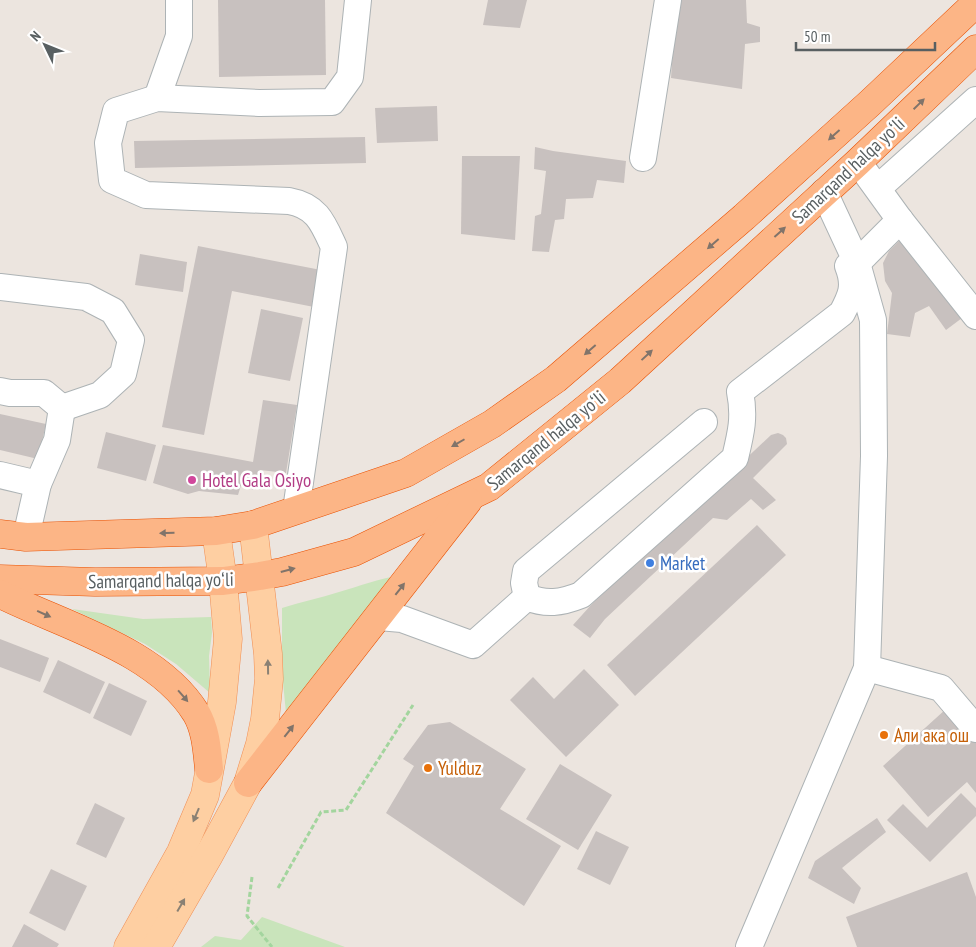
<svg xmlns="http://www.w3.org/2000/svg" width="976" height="947" font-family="'PT Sans Narrow',sans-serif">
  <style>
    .green { fill: #c9e4bb }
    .building { fill: #c8c1bf }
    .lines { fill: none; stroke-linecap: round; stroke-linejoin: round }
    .minor-casing { stroke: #adb3b5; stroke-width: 28 }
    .major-casing { stroke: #f08e54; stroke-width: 29 }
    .highway-casing { stroke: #e95002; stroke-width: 29 }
    .path { stroke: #a3d59e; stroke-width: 3; stroke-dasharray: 5 2.5; stroke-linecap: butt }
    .minor { stroke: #fff; stroke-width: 26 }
    .major { stroke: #fecfa2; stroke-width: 28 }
    .highway { stroke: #fcb586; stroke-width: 28 }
    .oneway { fill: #81746a }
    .oneway2 { fill: #8a8174 }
    .hotel-dot { fill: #d1479c; stroke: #fff; stroke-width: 2 }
    .shop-dot { fill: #3f7fe0; stroke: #fff; stroke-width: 2 }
    .food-dot { fill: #e8710a; stroke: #fff; stroke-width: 2 }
    .labels { text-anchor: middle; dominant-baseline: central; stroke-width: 5; stroke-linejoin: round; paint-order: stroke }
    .street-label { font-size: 19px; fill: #585f61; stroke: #fff }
    .hotel-label { font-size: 19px; fill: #b23c85; stroke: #fff; text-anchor: start }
    .shop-label { font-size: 19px; fill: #366cbe; stroke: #fff; text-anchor: start }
    .food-label { font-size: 19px; fill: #c56008; stroke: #fff; text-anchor: start }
  </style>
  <rect width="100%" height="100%" fill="#ece5df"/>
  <!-- green -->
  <g class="green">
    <path d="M400,575L286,713L282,672V608C301,602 320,598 339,592C359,586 379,579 400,575Z"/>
    <polygon points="72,609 143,619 211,617 212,633 209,656 210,693 176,664 145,644"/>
    <polygon points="262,917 345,947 201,947 215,936 241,940"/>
  </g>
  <!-- building -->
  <g class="building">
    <polygon points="218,0 325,0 326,75 219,77"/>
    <polygon points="488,0 527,0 520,28 483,25"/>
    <polygon points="676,0 746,0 747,23 760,27 760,42 745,44 742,89 671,78"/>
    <polygon points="437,106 438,141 377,143 375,108"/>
    <polygon points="365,137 366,163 135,168 134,141"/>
    <polygon points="535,147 553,151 626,161 624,183 597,180 593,198 566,199 564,219 555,220 549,252 532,251 535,216 541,214 546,171 534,169"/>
    <polygon points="462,156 520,156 515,240 461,234"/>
    <polygon points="899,241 909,242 962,318 946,330 929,306 915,313 910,337 887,334 892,293 885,281 883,263 889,251"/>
    <polygon points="198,246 321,270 314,307 232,291 204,435 162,427"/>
    <polygon points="140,254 187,262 183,292 135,285"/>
    <polygon points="261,309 303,318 290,381 248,373"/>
    <polygon points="263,400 297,405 286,473 260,470 253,490 242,482 238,495 199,491 188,494 153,483 163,445 253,462"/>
    <polygon points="0,414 46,424 38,459 0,450"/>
    <polygon points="106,432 156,445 146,481 97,468"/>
    <polygon points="778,433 783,435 786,438 787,444 753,478 776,500 763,510 751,499 727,520 713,518 605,619 590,638 573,625 591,605 771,435"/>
    <polygon points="757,525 786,555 635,696 607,665"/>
    <polygon points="0,639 49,658 40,682 0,667"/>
    <polygon points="58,660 105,682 90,714 43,692"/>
    <polygon points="584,669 619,705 566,757 510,700 533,677 554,699"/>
    <polygon points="109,683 147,701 131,736 93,718"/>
    <polygon points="946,709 976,743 976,793 967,782 928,817 883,766"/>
    <polygon points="450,722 526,769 500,809 561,846 524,906 386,813 414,766 403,759 428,725"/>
    <polygon points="560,764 612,795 578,850 526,819"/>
    <polygon points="961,793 976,808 976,816 930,862 887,820 903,804 927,828"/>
    <polygon points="95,803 125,818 106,858 76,844"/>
    <polygon points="877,818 886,832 842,868 861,888 854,904 808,878 815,861"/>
    <polygon points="596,831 629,847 610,885 577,869"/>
    <polygon points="51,869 87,886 65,931 29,913"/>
    <polygon points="967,872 976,897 976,947 857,947 846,917"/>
    <polygon points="24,924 59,944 57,947 12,947"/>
  </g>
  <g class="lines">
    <!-- minor casing -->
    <g class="minor-casing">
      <g id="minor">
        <polyline points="157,98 179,36 179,0"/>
        <polyline points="643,158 668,0"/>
        <polyline points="858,162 900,220 976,316"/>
        <polyline points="878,188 976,100"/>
        <polyline points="857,263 900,220"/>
        <polyline points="0,287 86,297 113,311 131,340 123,374 100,395 62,408"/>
        <polyline points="0,391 10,393 44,393 62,408 57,440 38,484 26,537"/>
        <polyline points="0,475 38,484"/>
        <path d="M296,510L334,247C323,223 317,206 289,201L146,195L112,180L108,143L116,111L157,98L259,103L332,102L350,77L358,0"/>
        <polyline points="527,597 524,583 526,571 704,422"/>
        <path d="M379,617L402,619L473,645L527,597C546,605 561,603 581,595L735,458C741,433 745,417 740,392L842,313C851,296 856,286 848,266"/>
        <polyline points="867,668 941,688 976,729"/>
        <polyline points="749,947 867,668 874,456 873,320 857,263 824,192"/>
      </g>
    </g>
    <!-- major casing -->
    <g class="major-casing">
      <g id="major">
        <polyline points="128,947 181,852 205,795 222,702 228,639 223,581 216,531"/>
        <polyline points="156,947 208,857 248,783 260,744 265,719 269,679 268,654 253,525"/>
      </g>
    </g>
    <!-- highway casing -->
    <g class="highway-casing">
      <g id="highway">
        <polyline points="0,534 26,537 216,531 253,525 406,473 492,424 556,379 744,217 870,103 976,3"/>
        <polyline points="0,579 95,582 223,581 260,576 282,572 354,552 489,487 620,381 858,162 976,49"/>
        <path d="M0,594C64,626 157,650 196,713C206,730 207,750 209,769"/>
        <polyline points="248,783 468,501"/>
      </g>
    </g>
    <!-- path -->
    <g class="path">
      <polyline points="252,877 247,916 272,947"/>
      <polyline points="278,888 321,812 346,810 413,705"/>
    </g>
    <!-- minor -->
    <use href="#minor" class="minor"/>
    <!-- major -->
    <use href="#major" class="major"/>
    <!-- highway -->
    <use href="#highway" class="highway"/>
  </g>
  <!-- one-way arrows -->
  <defs><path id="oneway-solid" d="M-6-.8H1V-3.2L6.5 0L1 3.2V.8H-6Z" transform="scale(1.25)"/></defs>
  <g class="oneway">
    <use href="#oneway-solid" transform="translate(919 104) rotate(-44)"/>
    <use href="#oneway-solid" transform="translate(834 135) rotate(138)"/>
    <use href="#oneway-solid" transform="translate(780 232) rotate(-42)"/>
    <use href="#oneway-solid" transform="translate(713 244) rotate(139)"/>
    <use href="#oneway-solid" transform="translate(590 350) rotate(139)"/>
    <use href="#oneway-solid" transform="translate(647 355) rotate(-43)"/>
    <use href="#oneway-solid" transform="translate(458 443) rotate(150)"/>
    <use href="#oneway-solid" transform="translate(167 533) rotate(178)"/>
    <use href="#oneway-solid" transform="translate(288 570) rotate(-15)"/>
    <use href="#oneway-solid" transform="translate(400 589) rotate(-52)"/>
    <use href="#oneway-solid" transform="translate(44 614) rotate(24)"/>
    <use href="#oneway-solid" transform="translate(183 696) rotate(49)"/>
    <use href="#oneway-solid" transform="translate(289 731) rotate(-52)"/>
  </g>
  <g class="oneway2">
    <use href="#oneway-solid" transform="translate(268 667) rotate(-91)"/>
    <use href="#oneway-solid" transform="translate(196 815) rotate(113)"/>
    <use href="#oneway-solid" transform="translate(181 905) rotate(-60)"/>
  </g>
  <!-- markers -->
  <circle class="hotel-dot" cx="192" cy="480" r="5"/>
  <circle class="shop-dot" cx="650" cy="563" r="5"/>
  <g class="food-dot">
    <circle cx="884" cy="735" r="5"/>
    <circle cx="428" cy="768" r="5"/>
  </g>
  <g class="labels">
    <!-- street labels -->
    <g class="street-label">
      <text transform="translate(848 170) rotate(-43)">Samarqand halqa yoʻli</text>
      <text transform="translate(546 440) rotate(-39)">Samarqand halqa yoʻli</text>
      <text transform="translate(161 580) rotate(-1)">Samarqand halqa yoʻli</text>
    </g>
    <!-- hotel labels -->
    <g class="hotel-label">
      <text x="202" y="480">Hotel Gala Osiyo</text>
    </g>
    <!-- shop labels -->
    <g class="shop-label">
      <text x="660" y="563">Market</text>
    </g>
    <!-- food labels -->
    <g class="food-label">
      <text x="894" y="735">Али ака ош</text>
      <text x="438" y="768">Yulduz</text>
    </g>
  </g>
  <!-- north arrow -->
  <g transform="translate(45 45) rotate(313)" stroke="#ffffff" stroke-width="4" paint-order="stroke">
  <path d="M0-4L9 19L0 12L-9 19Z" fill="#585f61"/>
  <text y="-8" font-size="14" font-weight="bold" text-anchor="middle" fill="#585f61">N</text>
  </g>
  <!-- scale -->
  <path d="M796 42v8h139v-8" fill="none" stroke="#585f61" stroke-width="2.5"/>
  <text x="804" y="42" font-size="15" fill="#585f61" stroke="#ffffff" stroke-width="4" paint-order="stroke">50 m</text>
</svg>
